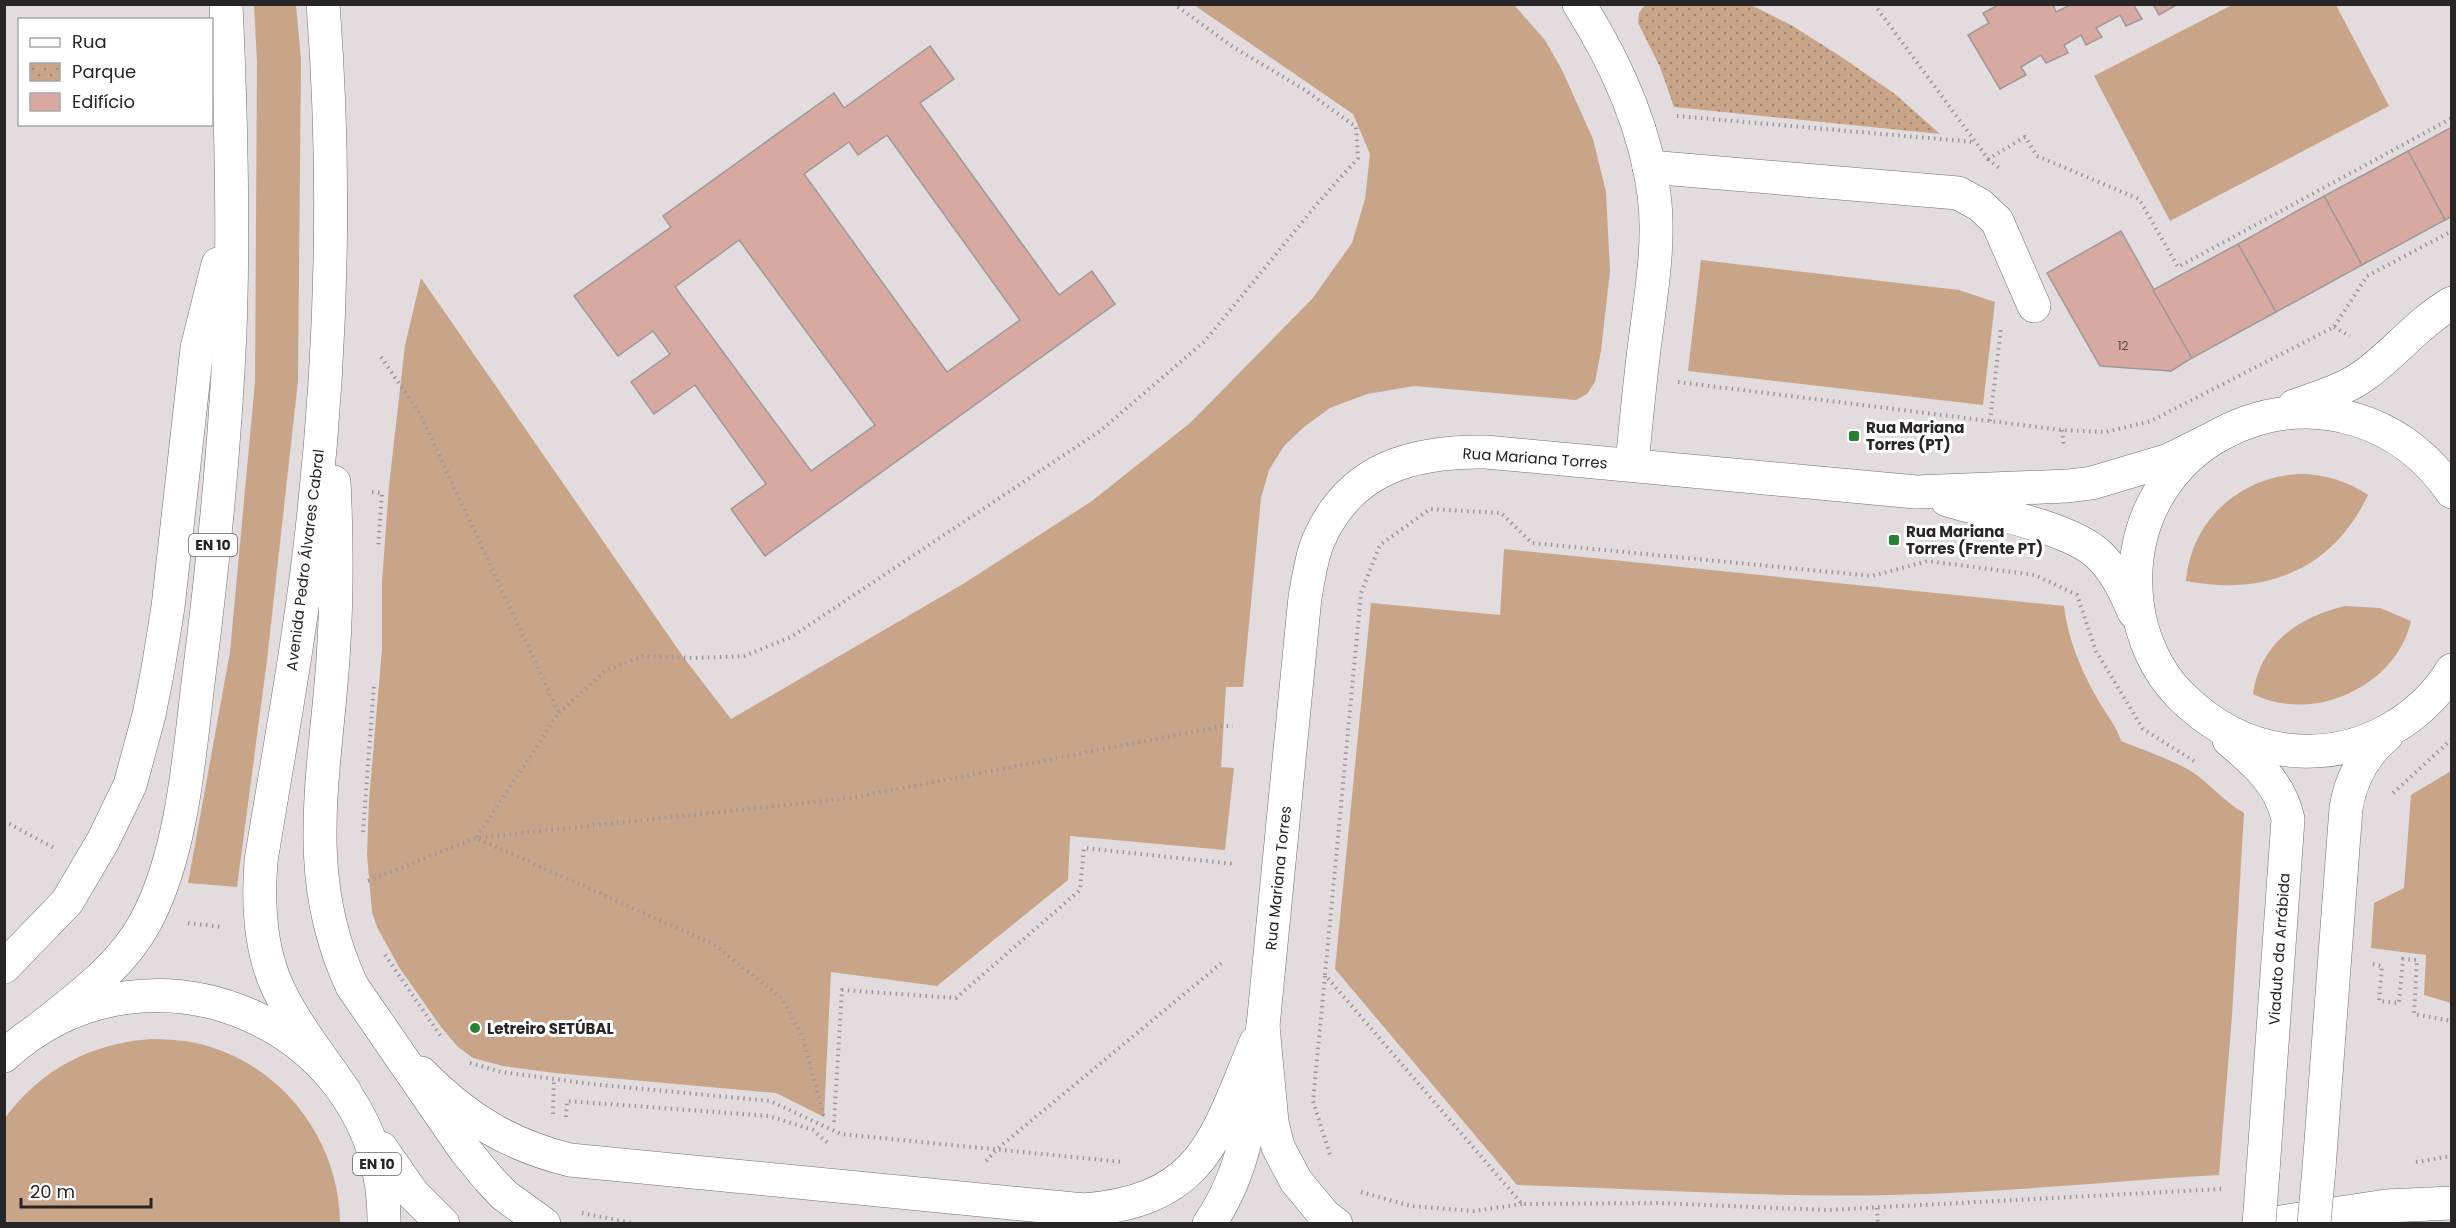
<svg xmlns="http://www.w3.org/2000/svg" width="2456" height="1228" font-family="Poppins,sans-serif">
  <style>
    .green { fill: #c8a489 }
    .park { fill: url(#park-dots) }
    .building { fill: #d8a9a1; stroke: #9e9998; stroke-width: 1.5; fill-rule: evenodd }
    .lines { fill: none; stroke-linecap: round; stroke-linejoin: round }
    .minor-casing { stroke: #756f71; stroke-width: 34 }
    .major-casing { stroke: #756f71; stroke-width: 34 }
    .path { stroke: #9c9899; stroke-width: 4; stroke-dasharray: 1.5 4.5; stroke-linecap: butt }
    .minor { stroke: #fff; stroke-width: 33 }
    .major { stroke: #fff; stroke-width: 33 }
    .minor-bridge-casing { stroke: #756f71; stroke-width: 34; stroke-linecap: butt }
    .minor-bridge { stroke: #fff; stroke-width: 33 }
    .poi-dot { fill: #258335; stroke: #fff; stroke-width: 2 }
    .labels { text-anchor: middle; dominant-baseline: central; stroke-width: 6; stroke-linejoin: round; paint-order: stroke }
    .number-label { font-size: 12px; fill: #534644 }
    .shield { fill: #fff; stroke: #686666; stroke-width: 1.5 }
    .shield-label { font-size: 14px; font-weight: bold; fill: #272525 }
    .poi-label { font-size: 15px; font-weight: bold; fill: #272525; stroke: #fff; text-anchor: start }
    .street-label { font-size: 15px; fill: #272525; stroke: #fff }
  </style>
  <defs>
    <pattern id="park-dots" width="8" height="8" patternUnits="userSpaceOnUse" patternTransform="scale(1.5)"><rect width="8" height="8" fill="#c8a489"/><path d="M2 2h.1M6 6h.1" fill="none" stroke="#a28570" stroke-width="1.8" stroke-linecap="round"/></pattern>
  </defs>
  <rect width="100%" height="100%" fill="#e2dcde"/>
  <!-- green -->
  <g class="green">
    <polygon points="254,5 296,5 301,59 298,381 267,660 237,887 188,883 230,652 255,382 257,62"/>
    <polygon points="1194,5 1515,6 1545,40 1562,70 1593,139 1606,192 1610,271 1601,351 1595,382 1587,394 1576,400 1414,386 1367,394 1330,408 1304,427 1284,446 1269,470 1261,498 1243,687 1226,687 1221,767 1234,768 1225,850 1070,836 1068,880 937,986 831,972 824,1117 776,1093 555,1073 503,1066 473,1058 457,1046 441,1027 399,967 377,927 372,912 367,855 369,800 382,649 382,582 389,486 405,345 421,278 684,658 731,719 963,584 1092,501 1190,423 1312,299 1352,243 1365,199 1370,154 1353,114"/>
    <polygon points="2232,5 2336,5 2389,106 2170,221 2094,76"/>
    <polygon points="1701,260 1959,290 1995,302 1983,405 1688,371"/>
    <path d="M2299,474C2324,474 2347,481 2368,495C2332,571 2264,596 2186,581C2191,521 2239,477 2299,474Z"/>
    <path d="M1504,549L2064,606C2068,640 2081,670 2098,700C2106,714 2116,725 2121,741C2143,750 2168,758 2189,770C2209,782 2224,802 2244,813L2232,1016L2219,1175C2109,1181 2000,1193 1889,1195C1765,1198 1641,1188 1517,1185L1335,969L1371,603L1500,615Z"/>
    <path d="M2345,606L2380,608L2411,621C2396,687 2312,724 2253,694C2260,643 2299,617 2345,606Z"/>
    <polygon points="2451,771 2451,1003 2424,995 2426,955 2371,948 2374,903 2404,888 2411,795"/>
    <path d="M150,1039C166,1039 181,1040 196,1043C280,1062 339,1138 340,1223H5V1118C41,1069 90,1044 150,1039Z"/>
  </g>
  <!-- park -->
  <polygon class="park" points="1645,5 1751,5 1791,25 1840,56 1895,94 1940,134 1674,107 1660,67 1638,23 1639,13"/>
  <!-- building -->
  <g class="building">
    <polygon points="2000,4 2053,4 2056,12 2072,4 2133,4 2142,19 2126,26 2120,15 2096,28 2102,37 2086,45 2081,35 2064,45 2068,53 2046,63 2041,55 2021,67 2026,75 2000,89 1968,35 1989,23 1983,13"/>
    <polygon points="2153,4 2178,4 2159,15"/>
    <path d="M930,46L954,79L920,103L1059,295L1092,271L1115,304L765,556L731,509L766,484L695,385L654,414L631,382L670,354L653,331L618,356L574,296L671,227L663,216L834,93L844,108ZM887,135L1020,320L947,372L804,174L849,142L858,155ZM739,240L875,425L811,471L675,287Z"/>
    <polygon points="2452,127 2452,216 2445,220 2408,151"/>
    <polygon points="2408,151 2445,220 2362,265 2324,196"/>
    <polygon points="2324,196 2362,265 2276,312 2238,244"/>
    <polygon points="2121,231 2192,358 2171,371 2100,366 2047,273"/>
    <polygon points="2238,244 2276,312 2192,358 2153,290"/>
  </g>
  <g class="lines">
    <!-- minor casing -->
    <g class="minor-casing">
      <g id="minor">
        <path d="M1579,4C1615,61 1645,127 1654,194C1660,240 1652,288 1646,334C1640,378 1636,422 1632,465"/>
        <polyline points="1649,167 1958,193 1980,205 1997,221 2034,306"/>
        <path d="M2294,406C2319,397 2345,390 2366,374C2396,352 2419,322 2452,303"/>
        <path d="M2452,492C2347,340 2117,421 2137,602C2141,636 2156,671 2180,695C2213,728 2252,749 2300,751C2361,754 2420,722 2452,670"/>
        <path d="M1947,500C1987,512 2068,527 2098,554C2115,570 2125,591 2134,612"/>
        <path d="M2229,740C2256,763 2280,783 2288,819L2263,1171"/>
        <path d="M421,1073C465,1118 509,1145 570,1160L1084,1210C1204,1200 1215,1139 1256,1042"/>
        <path d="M2319,1168L2346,808C2351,778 2364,754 2387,735"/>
        <path d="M1336,1224L1325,1216L1296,1181L1278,1147L1272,1122L1263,1026L1305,597C1309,577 1311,557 1319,539C1351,467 1414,451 1486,452L1916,492L2068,486L2092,483L2169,460L2231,429"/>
        <polyline points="2268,1224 2386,1206 2452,1203"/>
      </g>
    </g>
    <!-- major casing -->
    <g class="major-casing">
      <g id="major">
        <path d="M323,4C336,173 332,343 314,511C302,628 280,744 261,861C258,900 259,941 274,979C290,1019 321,1056 345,1092"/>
        <path d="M334,482C337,541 337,600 333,659C325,776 300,875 352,986L465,1150L488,1178L504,1195L544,1224"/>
        <polyline points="4,967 67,902 103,841 130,785 149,715 158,669 168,607 197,348 218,264"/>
        <path d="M35,1032C76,999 121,968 146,921C182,853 189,759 198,683C213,566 225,448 230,331C234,222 231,113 226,4"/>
        <path d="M4,1056C149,922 387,1025 384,1224"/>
        <polyline points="381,1148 413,1194 443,1224"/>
        <path d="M1209,1224C1250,1165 1254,1095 1263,1026"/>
      </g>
    </g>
    <!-- path -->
    <g class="path">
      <polyline points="1874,4 1988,159 2025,137 2037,156 2139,199 2178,267 2452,118"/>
      <polyline points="1677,116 1974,142"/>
      <polyline points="1988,159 1999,168"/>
      <polyline points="2334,327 2350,336"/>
      <polyline points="381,357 420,414 559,713 476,838 713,944 783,999 803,1038 824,1117"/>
      <polyline points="1678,382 2062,430 2106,432 2151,421 2334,327 2367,276 2452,231"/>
      <polyline points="1990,421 2001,328"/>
      <polyline points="2062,430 2064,447"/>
      <polyline points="372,492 382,493 378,548"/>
      <polyline points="559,713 605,671 643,656 693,658 744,656 791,637 1100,431 1205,341 1317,204 1358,158 1356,127 1305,90 1233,47 1174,4"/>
      <polyline points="2194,761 2143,729 2096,651 2077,595 2035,575 1928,561 1872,576 1532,543 1501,513 1430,509 1380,545 1361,593 1325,975 1522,1204 1656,1203 1828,1210 2221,1189"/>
      <polyline points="2393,793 2452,739"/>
      <polyline points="4,821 54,848"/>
      <polyline points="363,832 374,684"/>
      <polyline points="368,881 476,838 851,798 1223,726 1233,726"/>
      <polyline points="188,923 222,927"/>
      <polyline points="385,955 442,1038"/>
      <polyline points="2373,964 2382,966 2379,1001 2399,1003 2403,959 2417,960 2414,1014 2452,1021"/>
      <polyline points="1325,976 1313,1101 1330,1155"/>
      <polyline points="470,1063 502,1072 591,1084 770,1101 841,1134 1123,1162"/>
      <polyline points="553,1114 554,1078"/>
      <polyline points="566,1117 567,1101 769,1116 813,1130 829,1144"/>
      <polyline points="834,1122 842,990 956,998 1080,890 1084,848 1235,864"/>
      <polyline points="986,1161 997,1149 1224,961"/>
      <polyline points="2416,1162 2452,1156"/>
      <polyline points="1361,1192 1411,1206 1474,1211 1522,1204"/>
      <polyline points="1877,1208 1878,1224"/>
      <polyline points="582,1213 636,1224"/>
    </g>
    <!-- minor -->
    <use href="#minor" class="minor"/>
    <!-- major -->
    <use href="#major" class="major"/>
    <!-- minor-bridge casing -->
    <g class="minor-bridge-casing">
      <g id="minor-bridge">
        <polyline points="2259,1224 2263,1171"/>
        <polyline points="2314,1224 2319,1168"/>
      </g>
    </g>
    <!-- minor-bridge -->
    <use href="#minor-bridge" class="minor-bridge"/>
  </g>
  <!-- markers -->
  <g class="poi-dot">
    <rect x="1848" y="430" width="12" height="12" rx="3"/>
    <rect x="1888" y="534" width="12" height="12" rx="3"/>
    <circle cx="475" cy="1028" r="6"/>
  </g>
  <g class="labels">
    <!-- number labels -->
    <g class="number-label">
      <text x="2123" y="345">12</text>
    </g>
    <!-- shield labels -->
    <g class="shield">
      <rect x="189" y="534" width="48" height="22" rx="4.5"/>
      <rect x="353" y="1153" width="48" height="22" rx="4.5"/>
    </g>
    <g class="shield-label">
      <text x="213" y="545">EN 10</text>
      <text x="377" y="1164">EN 10</text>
    </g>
    <!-- poi labels -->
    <g class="poi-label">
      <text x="1866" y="427">Rua Mariana<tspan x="1866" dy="17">Torres (PT)</tspan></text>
      <text x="1906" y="531">Rua Mariana<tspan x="1906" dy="17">Torres (Frente PT)</tspan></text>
      <text x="487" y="1028">Letreiro SETÚBAL</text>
    </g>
    <!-- street labels -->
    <g class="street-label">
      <text transform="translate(1535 458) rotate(4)">Rua Mariana Torres</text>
      <text transform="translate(305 560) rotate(-83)">Avenida Pedro Álvares Cabral</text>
      <text transform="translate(1278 878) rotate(-84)">Rua Mariana Torres</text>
      <text transform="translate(2279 949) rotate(-86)">Viaduto da Arrábida</text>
    </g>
  </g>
  <!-- border -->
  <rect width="2456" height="1228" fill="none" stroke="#272525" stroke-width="12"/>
  <!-- legend -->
  <rect x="18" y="18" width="195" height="108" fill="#ffffff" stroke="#a9a8a8" stroke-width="1.5"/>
  <rect x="30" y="38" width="30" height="9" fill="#ffffff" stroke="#a9a8a8" stroke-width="1.5"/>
  <text x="72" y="48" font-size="18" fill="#272525">Rua</text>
  <rect x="30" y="63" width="30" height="18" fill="url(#park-dots)" stroke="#a9a8a8" stroke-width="1.5"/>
  <text x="72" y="78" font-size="18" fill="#272525">Parque</text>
  <rect x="30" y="93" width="30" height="18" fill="#d8a9a1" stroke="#a9a8a8" stroke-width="1.5"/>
  <text x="72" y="108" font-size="18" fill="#272525">Edifício</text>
  <!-- scale -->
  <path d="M21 1198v9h130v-9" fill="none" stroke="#272525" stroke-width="3"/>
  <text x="30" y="1198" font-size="18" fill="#272525" stroke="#ffffff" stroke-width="4.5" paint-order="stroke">20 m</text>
</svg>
